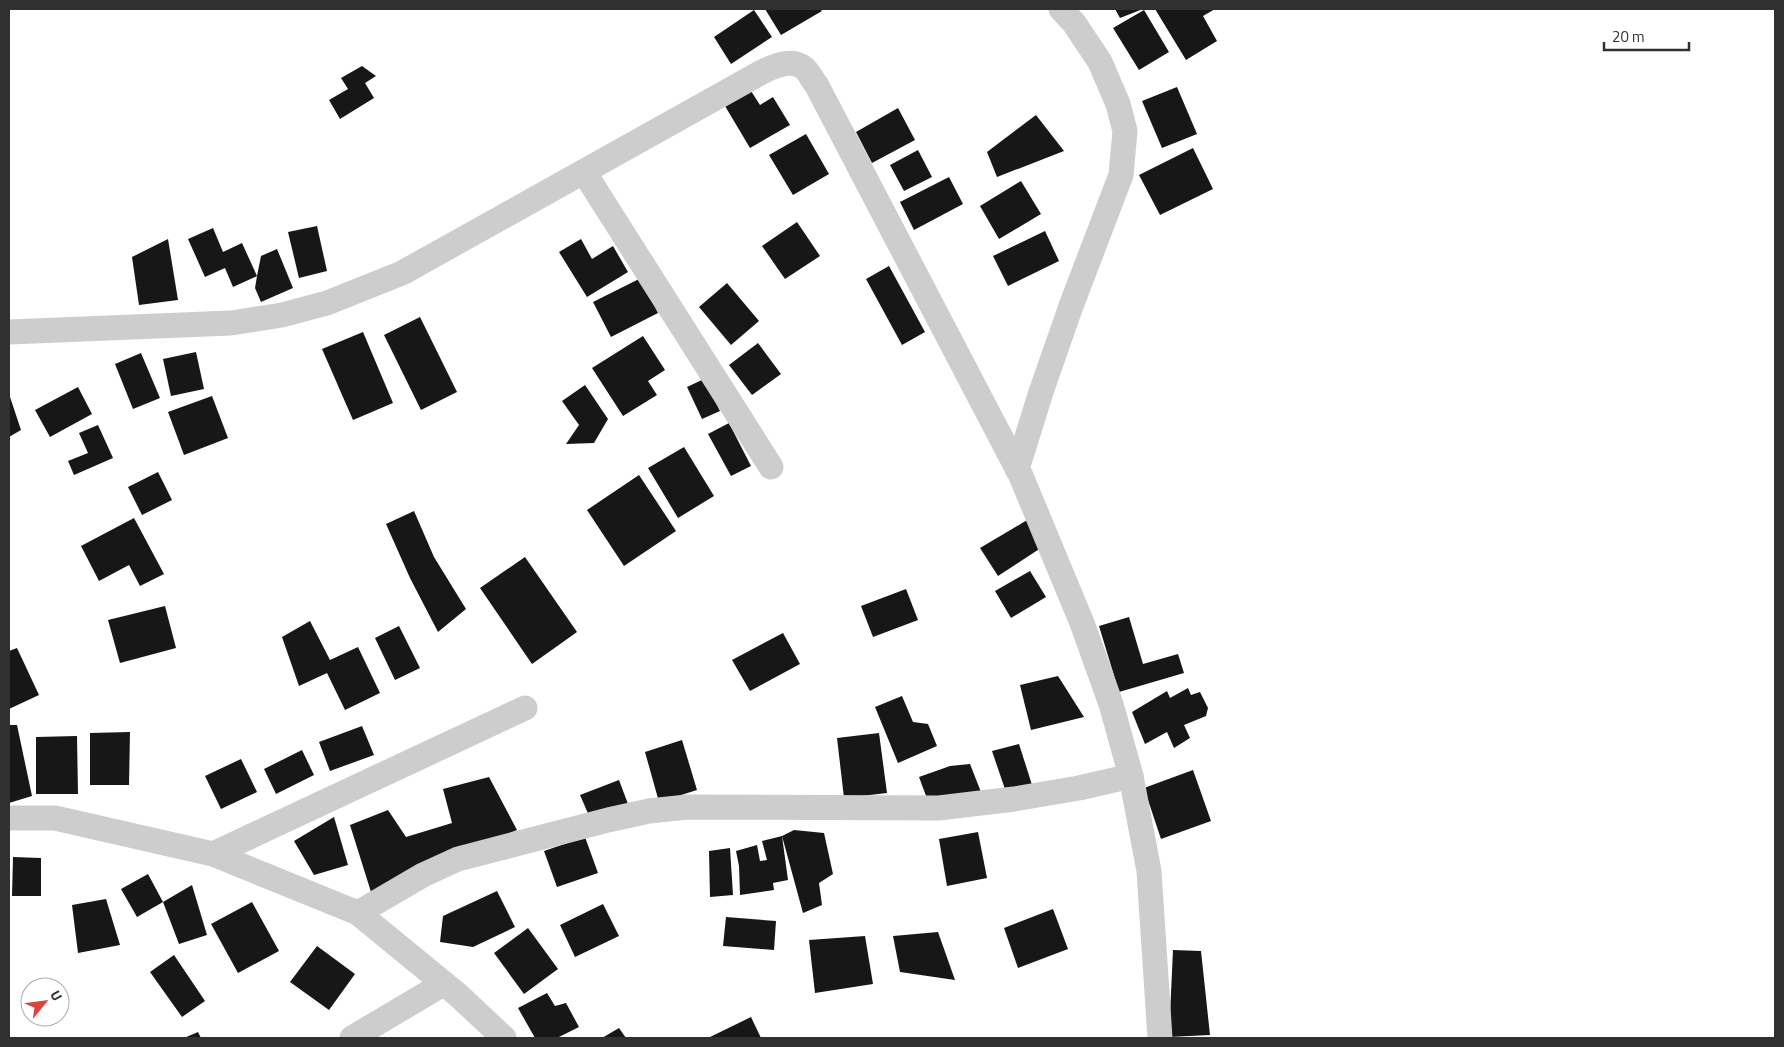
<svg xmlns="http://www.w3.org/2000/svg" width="1784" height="1047" font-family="'Titillium Web',sans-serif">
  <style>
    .building { fill: #171717 }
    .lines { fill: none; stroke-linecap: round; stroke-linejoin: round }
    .minor { stroke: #cdcdcd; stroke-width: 25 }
  </style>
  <rect width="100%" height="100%" fill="#fff"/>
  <!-- building -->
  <g class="building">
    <polygon points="765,9 820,9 822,11 781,35"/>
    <polygon points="1115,9 1143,9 1120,18"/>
    <polygon points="1155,9 1215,9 1203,16 1217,41 1186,60"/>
    <polygon points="754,10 772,37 731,64 714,37"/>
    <polygon points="1144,10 1169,52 1139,70 1113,28"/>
    <polygon points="362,66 376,76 365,83 374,98 340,119 329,100 348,89 341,78"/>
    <polygon points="1177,87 1197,134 1162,148 1142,101"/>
    <polygon points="751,91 760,105 773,97 790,125 750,148 725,106"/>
    <polygon points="898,108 915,140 872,163 856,132"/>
    <polygon points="1036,115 1064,151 997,177 987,152"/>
    <polygon points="806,134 829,174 793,195 769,155"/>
    <polygon points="1193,148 1213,189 1160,215 1139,175"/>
    <polygon points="918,150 932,177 904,191 890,165"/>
    <polygon points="949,177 963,204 914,230 900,202"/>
    <polygon points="1021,181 1041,214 999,239 980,206"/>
    <polygon points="797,222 820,256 785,279 762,246"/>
    <polygon points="317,226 327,271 299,278 288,232"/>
    <polygon points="213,228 223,252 242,243 257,276 261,256 277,249 293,288 261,302 255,288 257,276 233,287 225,268 205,277 188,239"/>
    <polygon points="1045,231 1059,261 1008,286 993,256"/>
    <polygon points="168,239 178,300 139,305 132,257"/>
    <polygon points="581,239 592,259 613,246 628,272 587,297 559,252"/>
    <polygon points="889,266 925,332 902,345 866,279"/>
    <polygon points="641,278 658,313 611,337 593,302"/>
    <polygon points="727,283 759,321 731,345 699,307"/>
    <polygon points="420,317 457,392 421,410 384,335"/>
    <polygon points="363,332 393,403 353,420 322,349"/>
    <polygon points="643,336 665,370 648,381 657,395 623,416 592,368"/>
    <polygon points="758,343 781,374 752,395 729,365"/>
    <polygon points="196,352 204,389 171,396 163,359"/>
    <polygon points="141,353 160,398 133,409 115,364"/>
    <polygon points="704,379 720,411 702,419 687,387"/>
    <polygon points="585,385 608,419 594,443 566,444 579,425 562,401"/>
    <polygon points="78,387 92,414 50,437 35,410"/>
    <polygon points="9,394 21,430 9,437"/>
    <polygon points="212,396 228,438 184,455 168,412"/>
    <polygon points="729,423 751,466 731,476 708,434"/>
    <polygon points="98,425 113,458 74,475 68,461 88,453 79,433"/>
    <polygon points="684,447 714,496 678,518 648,468"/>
    <polygon points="158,472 172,500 142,515 128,487"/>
    <polygon points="639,475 676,531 624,566 587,510"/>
    <polygon points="414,511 434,557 466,609 438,632 410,578 386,524"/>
    <polygon points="1034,516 1047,544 998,576 980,548"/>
    <polygon points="134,518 164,574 140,586 129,565 99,581 81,546"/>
    <polygon points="525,557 577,632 532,664 480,588"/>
    <polygon points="1030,571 1046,597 1011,618 995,591"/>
    <polygon points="906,589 918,620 873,637 861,606"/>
    <polygon points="165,606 176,648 120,663 108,620"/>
    <polygon points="1129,617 1143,664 1178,654 1184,673 1119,692 1099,626"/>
    <polygon points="310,621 330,660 358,647 380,693 345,710 327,673 299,686 282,637"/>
    <polygon points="399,626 420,668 395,680 375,638"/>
    <polygon points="783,633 800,664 750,691 732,660"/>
    <polygon points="17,648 39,695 9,709 9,651"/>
    <polygon points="1058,676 1084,717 1031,730 1020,685"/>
    <polygon points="1188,688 1191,695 1200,692 1208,708 1206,716 1184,725 1190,738 1174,748 1167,732 1145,744 1132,712 1167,691 1170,698"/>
    <polygon points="902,696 913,722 928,724 937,746 898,763 875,707"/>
    <polygon points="9,725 17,725 32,796 9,803"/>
    <polygon points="362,726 374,755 330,771 319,742"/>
    <polygon points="130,732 129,785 90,785 90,733"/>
    <polygon points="879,733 887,793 844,798 837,738"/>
    <polygon points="77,736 78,794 36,794 36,737"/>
    <polygon points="682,740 697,790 659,802 645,752"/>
    <polygon points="1019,744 1033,788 1008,798 992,751"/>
    <polygon points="302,750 314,775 276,794 264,769"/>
    <polygon points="241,759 257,792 221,809 205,776"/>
    <polygon points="970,764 981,792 929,804 919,777 950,766"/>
    <polygon points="1193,770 1211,821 1161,839 1144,788"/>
    <polygon points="489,777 517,830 371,892 350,825 388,810 406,837 452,823 443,789"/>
    <polygon points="619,780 628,804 590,818 580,795"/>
    <polygon points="334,817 348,865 314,875 294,841"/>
    <polygon points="794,830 824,833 833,874 819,883 822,905 803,913 782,836 788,880 773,883 774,890 740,895 739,866 736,851 757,845 760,861 767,860 762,841 782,836"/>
    <polygon points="978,832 987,878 947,886 939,839"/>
    <polygon points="585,837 598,873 557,887 544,851"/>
    <polygon points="730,848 733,895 710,897 709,851"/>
    <polygon points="13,857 41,858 41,896 12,896"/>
    <polygon points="148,874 163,902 192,885 207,935 179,944 163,902 137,917 121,889"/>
    <polygon points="497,891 515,927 473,947 440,942 443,916"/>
    <polygon points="106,899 120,945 78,953 72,905"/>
    <polygon points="252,902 279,951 238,973 211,924"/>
    <polygon points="603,904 619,936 575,957 560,925"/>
    <polygon points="1053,909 1068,949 1018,968 1004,928"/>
    <polygon points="726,917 776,921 774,950 723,946"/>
    <polygon points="528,928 558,969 524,994 494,953"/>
    <polygon points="938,932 955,980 900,972 893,936"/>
    <polygon points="865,936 873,984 815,993 809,940"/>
    <polygon points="317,946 355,974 329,1010 290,982"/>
    <polygon points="1173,950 1201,951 1210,1035 1169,1037"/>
    <polygon points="174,955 205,1001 182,1017 150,972"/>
    <polygon points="547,993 555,1006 566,1003 579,1027 557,1038 535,1038 518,1008"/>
    <polygon points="751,1017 761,1038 708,1038"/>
    <polygon points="619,1028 626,1038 602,1038"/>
    <polygon points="198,1032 201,1038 184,1038"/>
  </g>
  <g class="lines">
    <!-- minor -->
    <g class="minor">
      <polyline points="584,172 771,467"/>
      <path d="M9,332L231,323L282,315L327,303L402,273L762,72C774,66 792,58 804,68C809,72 812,80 816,84L1021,476L1082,623L1111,704L1131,776L1149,871L1160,1038"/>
      <polyline points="1017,469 1041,392 1071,306 1121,175 1125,131 1118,104 1100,62 1074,23 1061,9"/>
      <polyline points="9,818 55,818 213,854 358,913 458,995 504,1038"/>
      <polyline points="213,854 525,708"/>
      <polyline points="358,913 423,875 458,859 608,820 649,811 687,807 939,808 1014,799 1079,788 1131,776"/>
      <polyline points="352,1038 443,984"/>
    </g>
  </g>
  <!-- border -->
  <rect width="1784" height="1047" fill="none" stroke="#303030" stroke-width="20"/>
  <!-- north arrow -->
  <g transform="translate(45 1002) rotate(61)"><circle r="24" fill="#ffffff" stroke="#acacac"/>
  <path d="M0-4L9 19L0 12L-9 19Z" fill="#da433e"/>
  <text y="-8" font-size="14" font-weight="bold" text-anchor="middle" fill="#303030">U</text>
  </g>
  <!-- scale -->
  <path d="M1604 42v8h85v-8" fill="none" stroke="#303030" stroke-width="2.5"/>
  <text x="1612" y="42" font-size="15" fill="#303030" stroke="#ffffff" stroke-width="4" paint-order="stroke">20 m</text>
</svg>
